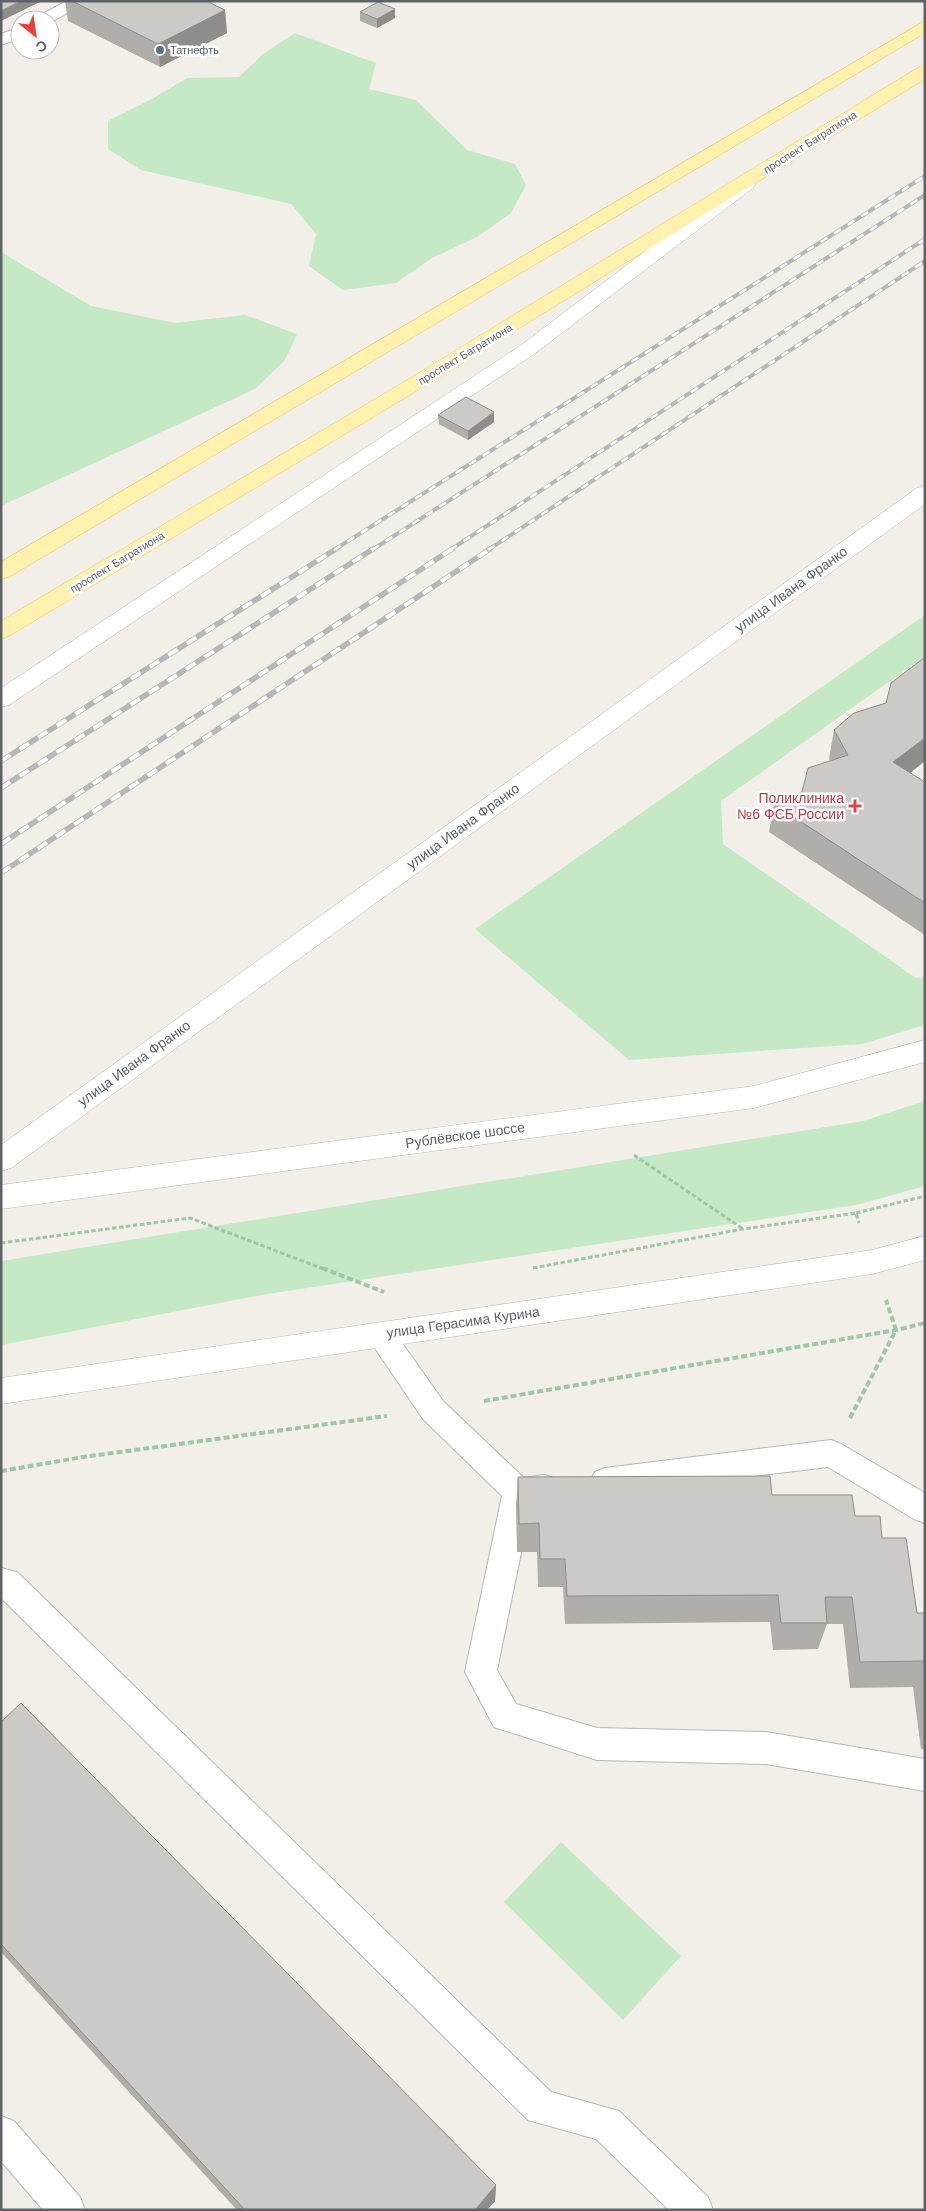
<svg xmlns="http://www.w3.org/2000/svg" width="926" height="2211" font-family="Arial,sans-serif">
  <style>
    .green { fill: #c5e8c5 }
    .lines { fill: none; stroke-linecap: round; stroke-linejoin: round }
    .lane-casing { stroke: #b5b8bc; stroke-width: 2 }
    .street-casing { stroke: #b5b8bc; stroke-width: 1 }
    .secondary-casing { stroke: #b6babf; stroke-width: 1 }
    .primary-casing { stroke: #f2c960; stroke-width: 1 }
    .path-far1 { stroke: #9cc7a9; stroke-width: 3; stroke-dasharray: 4.5 2.5; stroke-linecap: butt }
    .path { stroke: #9cc7a9; stroke-width: 4; stroke-dasharray: 6 3; stroke-linecap: butt }
    .lane { fill: #fff; fill-rule: evenodd }
    .street { fill: #fff; fill-rule: evenodd }
    .secondary { fill: #fff; fill-rule: evenodd }
    .primary { fill: #fff2af; fill-rule: evenodd }
    .rail-far1-casing { stroke: #b6b7b8; stroke-width: 4 }
    .rail-casing { stroke: #b6b7b8; stroke-width: 5.5 }
    .rail-far1 { stroke: #fff; stroke-width: 2.5; stroke-dasharray: 8; stroke-linecap: butt }
    .rail { stroke: #fff; stroke-width: 4; stroke-dasharray: 11; stroke-linecap: butt }
    .wall { fill: #afaea9 }
    .shaded-wall { fill: #8f8d8a }
    .building { fill: #cccac5; stroke: #8f8d8a }
    .service-dot { fill: #5c6f8a; stroke: #fff; stroke-width: 2 }
    .health-dot { fill: #e0444e; stroke: #fff; stroke-width: 2 }
    .labels { text-anchor: middle; dominant-baseline: central; stroke-width: 5; stroke-linejoin: round; paint-order: stroke }
    .far-service-label { font-size: 11px; fill: #4e5e75; stroke: #fff; text-anchor: start }
    .far-street-label { font-size: 11px; fill: #5f6368; stroke: #fff }
    .street-label { font-size: 14px; fill: #5f6368; stroke: #fff }
    .health-label { font-size: 14px; fill: #be3a42; stroke: #fff; text-anchor: end }
  </style>
  <rect width="100%" height="100%" fill="#f1efe8"/>
  <!-- green -->
  <g class="green">
    <polygon points="295,33 376,63 369,89 416,100 467,150 515,164 526,185 511,213 477,237 432,258 396,283 343,290 309,266 316,234 291,204 141,170 108,149 108,121 152,99 187,78 239,77 263,54"/>
    <polygon points="1,252 91,306 175,323 245,315 297,334 285,360 255,389 1,506"/>
    <polygon points="925,615 925,656 721,801 723,844 916,978 925,977 925,1025 862,1044 629,1060 475,929"/>
    <polygon points="925,1101 925,1186 856,1205 267,1294 1,1345 1,1261 863,1121"/>
    <polygon points="561,1842 681,1956 623,2020 504,1902"/>
  </g>
  <g class="lines">
    <!-- lane casing -->
    <g class="lane-casing">
      <g id="lane">
        <polygon points="67,1 88,1 50,23 50,20 35,20 37,17"/>
        <polygon points="20,27 20,38 1,45 1,34"/>
        <polygon points="380,1323 390,1326 443,1401 524,1478 544,1475 555,1478 559,1488 555,1498 531,1504 497,1670 516,1704 597,1728 766,1732 925,1759 925,1791 766,1764 597,1760 494,1727 465,1672 502,1496 423,1419 366,1335 370,1326"/>
        <polygon points="831,1440 841,1444 925,1493 925,1523 914,1519 828,1467 605,1494 595,1490 590,1481 595,1472 605,1468"/>
        <polygon points="1,1568 17,1572 551,2092 619,2111 708,2197 713,2210 669,2210 596,2139 528,2120 1,1598"/>
        <polygon points="1,2116 14,2121 80,2197 85,2210 43,2210 1,2161"/>
      </g>
    </g>
    <!-- street casing -->
    <g class="street-casing">
      <g id="street">
        <polygon points="925,486 925,504 11,1168 1,1171 1,1145 917,488"/>
        <polygon points="925,1236 925,1260 872,1274 1,1404 1,1378 872,1250"/>
      </g>
    </g>
    <!-- secondary casing -->
    <g class="secondary-casing">
      <g id="secondary">
        <polygon points="746,178 753,180 755,184 753,188 534,354 9,705 1,707 1,688 520,346 739,180"/>
        <polygon points="925,1040 925,1062 754,1108 1,1209 1,1185 754,1086"/>
      </g>
    </g>
    <!-- primary casing -->
    <g class="primary-casing">
      <g id="primary">
        <polygon points="925,21 925,33 9,577 1,579 1,562"/>
        <polygon points="925,66 925,79 428,384 9,636 1,639 1,621 414,376 919,67"/>
      </g>
    </g>
    <!-- path-far1 -->
    <g class="path-far1">
      <polyline points="634,1155 743,1229"/>
      <polyline points="856,1213 925,1196"/>
      <polyline points="1,1243 190,1218 326,1270"/>
      <polyline points="533,1268 743,1229 856,1213 859,1223"/>
    </g>
    <!-- path -->
    <g class="path">
      <polyline points="322,1268 384,1292"/>
      <polyline points="484,1401 896,1330 925,1323"/>
      <polyline points="850,1418 896,1330 886,1300"/>
      <polyline points="1,1471 83,1457 387,1416"/>
    </g>
    <!-- lane -->
    <use href="#lane" class="lane"/>
    <!-- street -->
    <use href="#street" class="street"/>
    <!-- secondary -->
    <use href="#secondary" class="secondary"/>
    <!-- primary -->
    <use href="#primary" class="primary"/>
    <!-- rail-far1 casing -->
    <g class="rail-far1-casing">
      <g id="rail-far1">
        <polyline points="334,550 925,176"/>
        <polyline points="372,550 925,195"/>
        <polyline points="450,550 925,239"/>
        <polyline points="488,550 925,261"/>
      </g>
    </g>
    <!-- rail casing -->
    <g class="rail-casing">
      <g id="rail">
        <polyline points="1,761 336,549"/>
        <polyline points="1,788 373,549"/>
        <polyline points="1,844 452,549"/>
        <polyline points="1,873 490,549"/>
      </g>
    </g>
    <!-- rail-far1 -->
    <use href="#rail-far1" class="rail-far1"/>
    <!-- rail -->
    <use href="#rail" class="rail"/>
  </g>
  <!-- wall -->
  <g class="wall">
    <polygon points="65,1 206,1 225,10 227,33 160,67 68,21"/>
    <polygon points="360,12 395,18 377,28 360,21"/>
    <polygon points="438,415 494,422 468,440 439,424"/>
    <polygon points="925,657 925,761 910,773 925,782 925,935 769,832 774,804 802,792 830,761 829,759 834,730 886,703"/>
    <polygon points="518,1477 772,1495 855,1516 882,1538 917,1613 925,1613 925,1749 921,1749 913,1687 850,1688 843,1624 827,1624 818,1649 773,1650 770,1622 565,1624 563,1587 538,1587 537,1552 517,1552 516,1506"/>
    <polygon points="1,1722 496,2185 495,2201 487,2210 237,2210 1,1952"/>
  </g>
  <!-- shaded-wall -->
  <g class="shaded-wall">
    <polygon points="21,1 42,1 1,21 1,11"/>
    <polygon points="395,9 395,18 377,28 377,19"/>
    <polygon points="225,10 227,33 160,67 158,44"/>
    <polygon points="494,412 494,422 468,440 468,431"/>
    <polygon points="925,738 925,761 887,791 893,762"/>
    <polygon points="496,2185 495,2201 487,2210 475,2210"/>
  </g>
  <!-- building -->
  <g class="building">
    <polygon points="1,1 21,1 1,11"/>
    <polygon points="72,1 206,1 225,10 158,44"/>
    <polygon points="378,2 395,9 377,19 360,12"/>
    <polygon points="466,397 494,412 468,431 438,415"/>
    <polygon points="925,657 925,708 924,709 925,709 925,738 893,762 925,782 925,903 774,804 802,792 808,768 848,755 834,730 854,713 886,703 891,683"/>
    <polygon points="770,1476 772,1495 852,1495 855,1516 880,1516 882,1538 906,1538 917,1613 925,1613 925,1665 924,1661 860,1662 852,1597 825,1597 827,1623 781,1623 778,1595 567,1596 565,1559 540,1559 539,1523 519,1524 518,1477"/>
    <polygon points="21,1703 496,2185 475,2210 245,2210 1,1944 1,1722"/>
  </g>
  <!-- markers -->
  <circle class="service-dot" cx="160" cy="50" r="5"/>
  <path class="health-dot" d="M852.5 798.5h5v5h5v5h-5v5h-5v-5h-5v-5h5z"/>
  <g class="labels">
    <!-- far-service labels -->
    <g class="far-service-label">
      <text x="170" y="50">Татнефть</text>
    </g>
    <!-- far-street labels -->
    <g class="far-street-label">
      <text transform="translate(810 142) rotate(-32)">проспект Багратиона</text>
      <text transform="translate(465 354) rotate(-31)">проспект Багратиона</text>
      <text transform="translate(117 562) rotate(-31)">проспект Багратиона</text>
    </g>
    <!-- street labels -->
    <g class="street-label">
      <text transform="translate(791 589) rotate(-36)">улица Ивана Франко</text>
      <text transform="translate(463 826) rotate(-36)">улица Ивана Франко</text>
      <text transform="translate(134 1063) rotate(-36)">улица Ивана Франко</text>
      <text transform="translate(465 1135) rotate(-8)">Рублёвское шоссе</text>
      <text transform="translate(463 1322) rotate(-8)">улица Герасима Курина</text>
    </g>
    <!-- health labels -->
    <g class="health-label">
      <text x="844" y="798">Поликлиника<tspan x="844" dy="16">№6 ФСБ России</tspan></text>
    </g>
  </g>
  <!-- border -->
  <rect width="926" height="2211" fill="none" stroke="#5f6368" stroke-width="5"/>
  <!-- north arrow -->
  <g transform="translate(35 35) rotate(150)"><circle r="24" fill="#ffffff" stroke="#bfc1c3"/>
  <path d="M0-4L9 19L0 12L-9 19Z" fill="#ea4335"/>
  <text y="-8" font-size="14" font-weight="bold" text-anchor="middle" fill="#5f6368">С</text>
  </g>
</svg>
